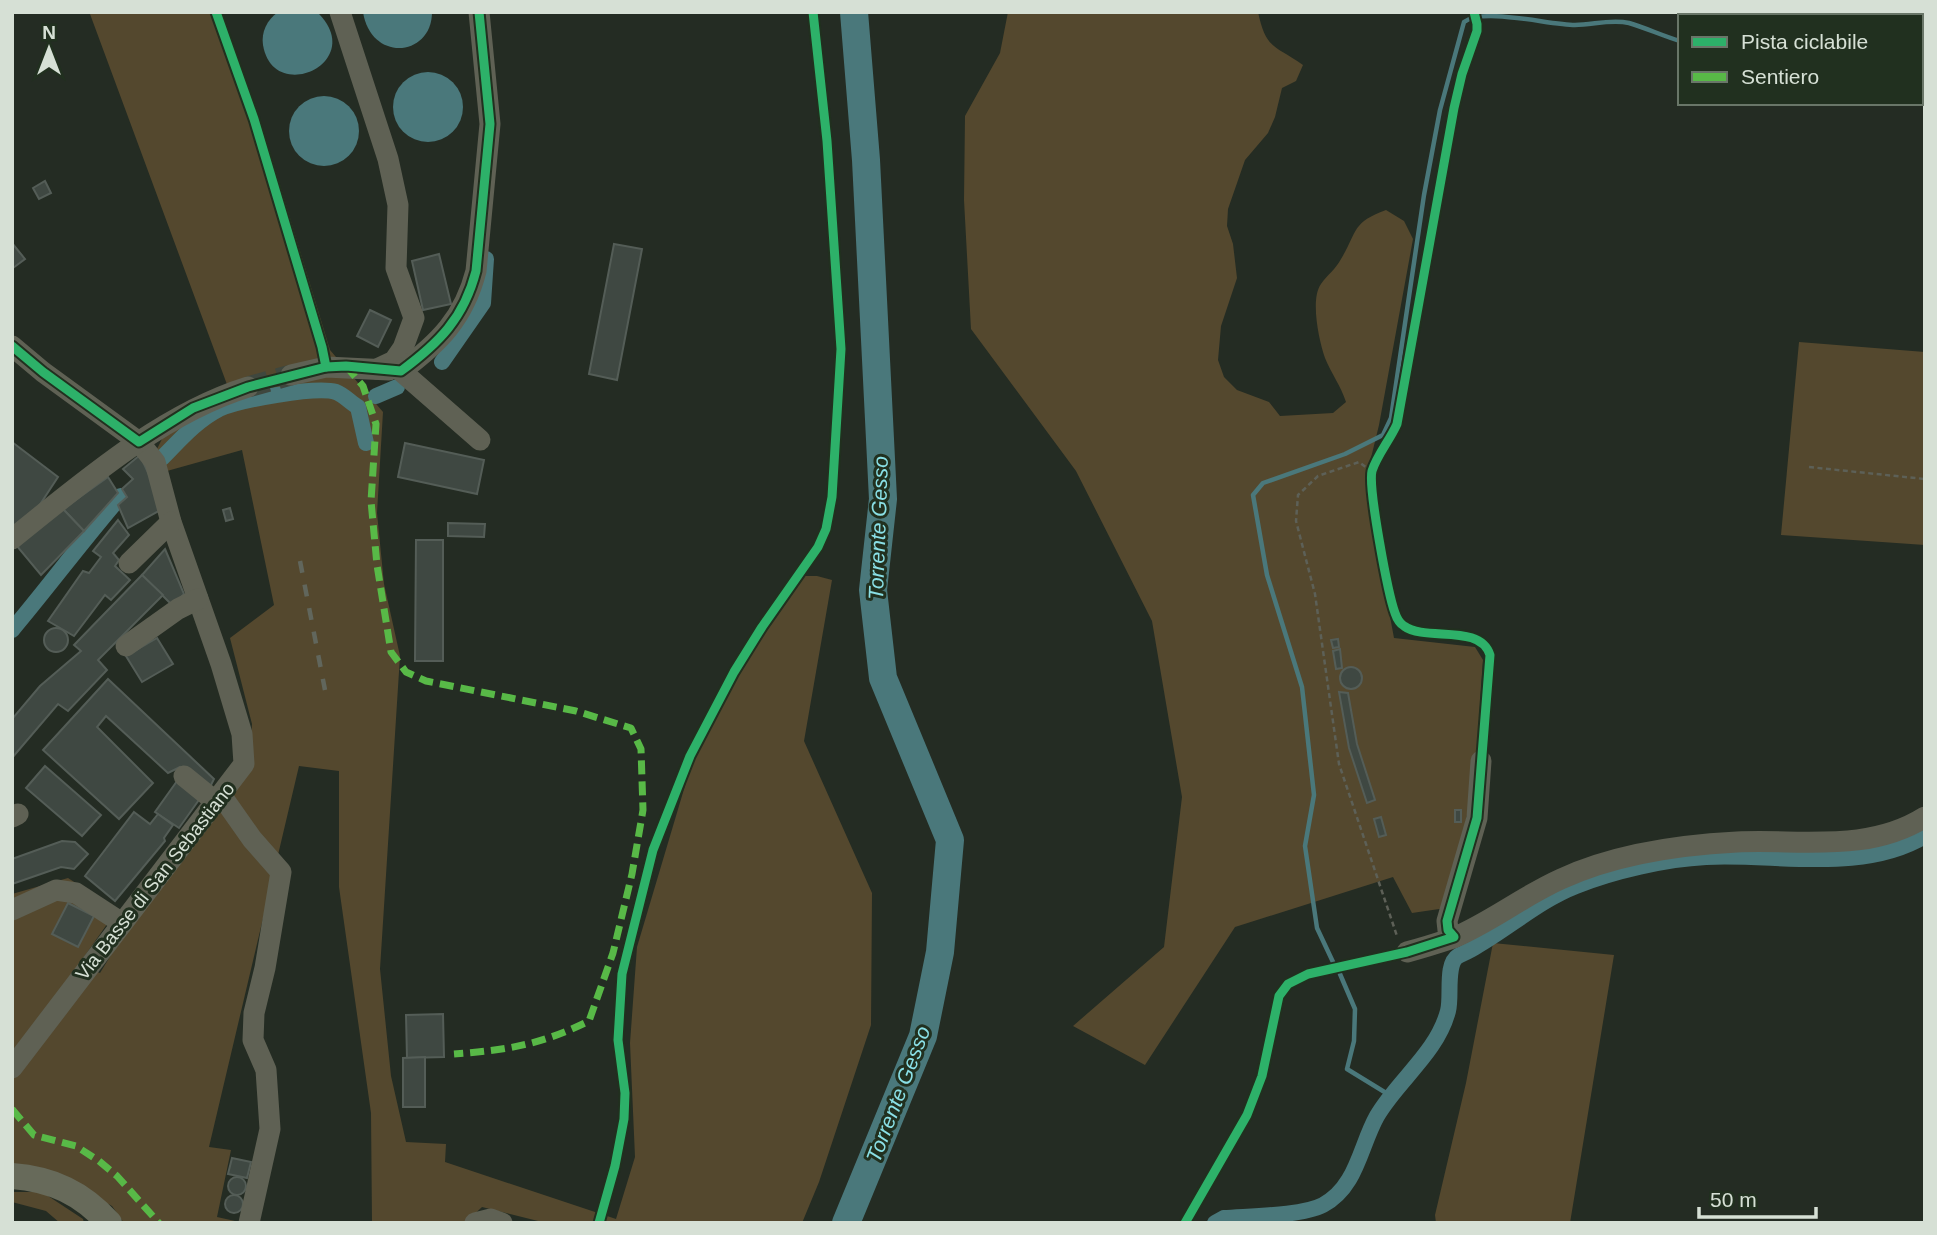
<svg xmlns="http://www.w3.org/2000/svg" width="1937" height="1235" font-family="Arial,sans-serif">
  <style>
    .green { fill: #54482e }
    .water { fill: #4a787b }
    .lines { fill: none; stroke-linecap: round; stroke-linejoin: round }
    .stream { stroke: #4a787b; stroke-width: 4.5 }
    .canal { stroke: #4a787b; stroke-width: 16 }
    .river { stroke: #4a787b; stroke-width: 28 }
    .building { fill: #3f4842; stroke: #545d57; stroke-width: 2 }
    .minor-tunnel { stroke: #3f473e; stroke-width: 21; stroke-dasharray: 21 10; stroke-linecap: butt }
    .path { stroke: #5d6057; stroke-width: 2.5; stroke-dasharray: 5 3.5; stroke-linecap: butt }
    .minor { stroke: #5f6154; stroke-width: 21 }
    .major { stroke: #676a5a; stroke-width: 26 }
    .rail { stroke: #61665c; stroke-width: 4.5; stroke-dasharray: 12 12; stroke-linecap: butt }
    .quiet { stroke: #58b947; stroke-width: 7; stroke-dasharray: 14 7; stroke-linecap: butt }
    .cycleway-casing { stroke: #21301f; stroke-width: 13 }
    .cycleway { stroke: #2db169; stroke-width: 9 }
    .labels { text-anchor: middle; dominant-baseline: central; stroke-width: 6; stroke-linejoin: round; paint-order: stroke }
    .street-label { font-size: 19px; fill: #d6e0d5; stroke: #21301f }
    .water-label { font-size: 21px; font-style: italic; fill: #8ae0e6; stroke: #21301f }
  </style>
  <rect width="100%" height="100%" fill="#242c23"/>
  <!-- green -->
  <g class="green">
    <polygon points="87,12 220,12 257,109 330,350 383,412 377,513 384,584 400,656 380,969 391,1076 406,1142 446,1144 445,1162 616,1219 635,1157 630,1043 637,947 687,779 699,727 794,576 817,576 832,580 804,741 872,893 871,1025 819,1182 802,1223 546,1223 482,1207 465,1223 372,1223 371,1113 339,887 339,771 299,766 209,1147 231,1150 217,1217 244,1223 124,1223 112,1206 50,1172 12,1166 12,1078 25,1066 12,1052 12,894 68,878 117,910 79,964 100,973 130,924 249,767 252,724 230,638 274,605 242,450 167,471 157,449 166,431 232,398 90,14"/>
    <path d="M1008,12H1258C1266,50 1275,45 1303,65L1296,81L1282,88L1275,117L1268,133L1245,160L1228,209L1227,226L1233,244L1237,278L1221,326L1218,360L1224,377L1237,390L1269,402L1280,416L1333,413L1346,402C1341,386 1331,373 1325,358C1319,341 1310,299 1321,284C1327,275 1336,269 1341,259C1358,231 1351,223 1386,210L1404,221L1413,239L1379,425L1370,462L1368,498L1394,638L1475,647L1483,660L1475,780L1446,908L1412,913L1393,877L1235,927L1145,1065L1073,1026L1164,947L1182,797L1152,621L1076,471L971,329L964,200L965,116L1000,53Z"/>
    <polygon points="1799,342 1925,352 1925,545 1781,535"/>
    <polygon points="1493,943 1614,955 1570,1223 1436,1223 1435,1215 1466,1083"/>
    <polygon points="12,1192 42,1192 83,1219 84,1223 60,1223 46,1211 12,1202"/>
  </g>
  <!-- water -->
  <g class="water">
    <path d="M278,12H317C369,62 273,106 263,45C261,32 267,20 278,12Z"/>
    <path d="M363,12H432C432,57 371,63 363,12Z"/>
    <circle cx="428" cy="107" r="35"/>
    <circle cx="324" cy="131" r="35"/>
  </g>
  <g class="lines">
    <!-- stream -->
    <g class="stream">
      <polyline points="1921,53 1925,52"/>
      <path d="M1333,962L1317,928L1305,846L1314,795L1302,687L1267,575L1253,495L1263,483L1345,454L1383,435L1391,418L1424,195L1440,110L1464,22C1483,7 1549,25 1575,25C1593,25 1610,19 1629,23C1646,28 1663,36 1680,41"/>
      <polyline points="1340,974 1355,1009 1354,1041 1347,1069 1391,1096"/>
    </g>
    <!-- canal -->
    <g class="canal">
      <polyline points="442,362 483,303 486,259"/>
      <polyline points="376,396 397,387"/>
      <path d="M162,458C179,441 197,420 219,409C239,400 316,386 336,392C344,395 351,403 358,407L366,443"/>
      <path d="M12,630C49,586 83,540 121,496"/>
      <path d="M1215,1223L1224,1218C1249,1216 1302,1216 1323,1205C1357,1187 1360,1146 1377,1116C1398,1080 1437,1053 1448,1011C1452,996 1445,964 1458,956C1464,953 1471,950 1477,946C1510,927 1540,900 1576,886C1613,871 1666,859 1706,857C1775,853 1862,874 1925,836"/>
    </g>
    <!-- river -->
    <polyline class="river" points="846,1223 923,1036 940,952 950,840 883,678 873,590 883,499 866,160 854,12"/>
  </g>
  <!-- building -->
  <g class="building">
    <polygon points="45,181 51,193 39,199 33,188"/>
    <polygon points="12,243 25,259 13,268 12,267"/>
    <polygon points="614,244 642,249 617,380 589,374"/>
    <polygon points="439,254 451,304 423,310 412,261"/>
    <polygon points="370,310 391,320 378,347 357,336"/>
    <polygon points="12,442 58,477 37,509 12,532"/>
    <polygon points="405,443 484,460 477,494 398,477"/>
    <polygon points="140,455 164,508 128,528 118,505 127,497 122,489 133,479 123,469"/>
    <polygon points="108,477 118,493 84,531 63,509"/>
    <polygon points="230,508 233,519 226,521 223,510"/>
    <polygon points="63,509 84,531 41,575 16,545"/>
    <polygon points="118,520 129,535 113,553 119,560 115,566 130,580 111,600 105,595 74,636 48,621 83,571 89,573 101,557 93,551"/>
    <polygon points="448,523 485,524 484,537 448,536"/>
    <polygon points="416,540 443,540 443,661 415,661"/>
    <polygon points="165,549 184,594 173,606 142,575"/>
    <polygon points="142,575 163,595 98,660 107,670 68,711 58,704 12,758 12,719 40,686 81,651 74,645"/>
    <circle cx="56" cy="640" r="12"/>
    <polygon points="157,638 173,664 142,682 126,656"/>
    <polygon points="1338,639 1339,647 1333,648 1331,640"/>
    <polygon points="1340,649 1342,668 1336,669 1333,651"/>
    <circle cx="1351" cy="678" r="11"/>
    <polygon points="108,679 214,779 208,791 180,767 168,773 106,716 97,727 153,783 119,819 43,750"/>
    <polygon points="1339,692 1348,693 1357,744 1375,800 1367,803 1349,748"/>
    <polygon points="45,766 101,815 82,836 26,788"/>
    <polygon points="177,781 201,797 179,828 155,812"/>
    <rect x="1455" y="810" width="6" height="12"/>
    <polygon points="134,812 150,824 158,814 173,825 164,838 165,841 115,901 85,876"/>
    <polygon points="1381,817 1386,835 1379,837 1374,819"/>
    <polygon points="62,841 75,842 88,854 74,869 61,867 12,884 12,859"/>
    <polygon points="68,903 94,916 78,947 52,934"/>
    <polygon points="443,1014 444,1057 407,1058 406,1015"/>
    <polygon points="425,1057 425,1107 403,1107 403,1058"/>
    <polygon points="232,1158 251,1162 247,1178 228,1174"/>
    <circle cx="237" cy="1186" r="9"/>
    <circle cx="234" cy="1204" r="9"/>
  </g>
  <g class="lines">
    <!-- minor-tunnel -->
    <polyline class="minor-tunnel" points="248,387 291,375"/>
    <!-- path -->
    <g class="path">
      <polyline points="1809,467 1925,479"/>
      <polyline points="1372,472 1359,462 1318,476 1298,495 1296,521 1315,594 1339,764 1397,936"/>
    </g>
    <!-- minor -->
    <g class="minor">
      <polyline points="340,12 388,159 398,205 396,268 414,318 403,348 394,361 377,369"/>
      <polyline points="12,346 43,372 139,442 155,462 171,522 221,664 242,734 244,764 12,1068"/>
      <path d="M401,371C439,343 464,318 476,271L490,124L479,12"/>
      <polyline points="401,371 480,440"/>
      <polyline points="291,375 326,367 389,370"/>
      <path d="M12,539C82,483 161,414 248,387"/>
      <polyline points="129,563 171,522"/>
      <polyline points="126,646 178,609 198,599"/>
      <polyline points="184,776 216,802"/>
      <polyline points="221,795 252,839 281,872 265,968 254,1013 253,1040 266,1070 270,1129 249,1223"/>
      <polyline points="12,817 18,814"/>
      <polyline points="12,910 56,890 76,893 122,923"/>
      <polyline points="1454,937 1448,930 1447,921 1477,818 1481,761"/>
      <path d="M1407,952C1422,948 1438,943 1453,938C1491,922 1523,896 1561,879C1615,854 1678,845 1737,842C1801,839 1868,853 1925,817"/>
      <polyline points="475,1223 491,1219 502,1223"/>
    </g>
    <!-- major -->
    <path class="major" d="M12,1176C52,1179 82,1193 109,1223"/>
    <!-- rail -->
    <polyline class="rail" points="300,561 325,690"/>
    <!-- quiet -->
    <g class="quiet">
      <path d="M346,366L363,386L376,424L371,501L377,565L391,652L406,672L426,681L576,711L631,728L641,749L643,810L632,874L613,953L589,1021C540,1045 507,1050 454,1054"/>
      <polyline points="12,1109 34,1135 76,1146 99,1161 117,1176 159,1223"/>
    </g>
    <!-- cycleway casing -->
    <g class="cycleway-casing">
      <g id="cycleway">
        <polyline points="216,12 254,119 322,347 326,367"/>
        <path d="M12,346L43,372L139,442L193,408L248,387L326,367L346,366L401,371C439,343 464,318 476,271L490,124L479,12"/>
        <polyline points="599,1223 615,1166 624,1119 625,1093 618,1040 622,974 653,850 690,756 734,672 762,627 818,547 826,529 832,497 841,349 827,141 813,12"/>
        <path d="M1185,1223L1247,1115L1262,1076L1279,996L1288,984L1308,974L1407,952L1454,937L1448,930L1447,921L1477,818L1490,655C1480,623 1426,642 1404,626C1399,623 1397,619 1395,613C1388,594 1368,488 1372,471C1377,455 1390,440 1397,424L1454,108L1462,74L1477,31V24L1474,12"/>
      </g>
    </g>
    <!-- cycleway -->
    <use href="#cycleway" class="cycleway"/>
  </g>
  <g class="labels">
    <!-- street labels -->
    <g class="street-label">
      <text transform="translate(155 881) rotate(-52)">Via Basse di San Sebastiano</text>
    </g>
    <!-- water labels -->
    <g class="water-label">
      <text transform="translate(878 528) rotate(-88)">Torrente Gesso</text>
      <text transform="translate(898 1094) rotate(-69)">Torrente Gesso</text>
    </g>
  </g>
  <!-- border -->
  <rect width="1937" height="1235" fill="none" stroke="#d6e0d5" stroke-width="28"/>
  <!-- legend -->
  <rect x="1678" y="14" width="245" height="91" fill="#21301f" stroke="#697668" stroke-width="2"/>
  <rect x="1692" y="37" width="35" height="10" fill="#2db169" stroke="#697668" stroke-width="2"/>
  <text x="1741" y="49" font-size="21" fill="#d6e0d5">Pista ciclabile</text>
  <rect x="1692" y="72" width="35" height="10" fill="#58b947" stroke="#697668" stroke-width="2"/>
  <text x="1741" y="84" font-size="21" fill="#d6e0d5">Sentiero</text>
  <!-- north arrow -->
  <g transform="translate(49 49)" stroke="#21301f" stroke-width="5" paint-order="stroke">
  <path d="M0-5L12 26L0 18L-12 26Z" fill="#d6e0d5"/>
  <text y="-10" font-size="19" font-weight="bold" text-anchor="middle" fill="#d6e0d5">N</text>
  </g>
  <!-- scale -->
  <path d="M1699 1207v10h117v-10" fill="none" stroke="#d6e0d5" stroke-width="3.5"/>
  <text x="1710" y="1207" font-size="21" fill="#d6e0d5" stroke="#21301f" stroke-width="5" paint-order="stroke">50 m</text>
</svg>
